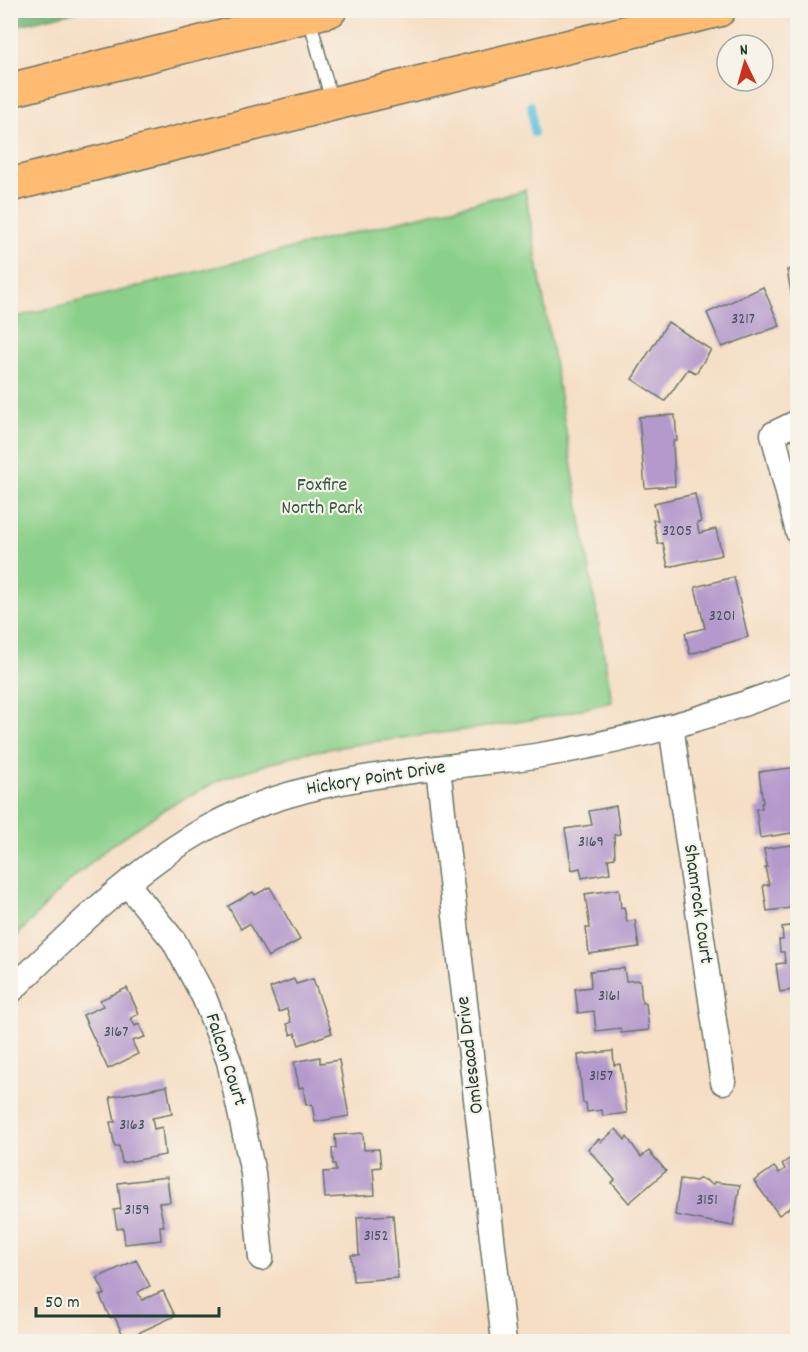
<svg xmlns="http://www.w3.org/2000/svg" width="808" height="1352" font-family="Dekko,sans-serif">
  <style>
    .green { fill: #8bd08a; stroke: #55865f; stroke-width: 1.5 }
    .forest { fill: #70b276; stroke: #487855; stroke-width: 1.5 }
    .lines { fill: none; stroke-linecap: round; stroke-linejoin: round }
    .stream { stroke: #5dc2da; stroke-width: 8 }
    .building { fill: #b499cc }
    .service-casing { stroke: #6a7566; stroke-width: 15 }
    .minor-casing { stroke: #6a7566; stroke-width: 27 }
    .motorway-casing { stroke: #6a7566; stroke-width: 36 }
    .service { stroke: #fff; stroke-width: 12 }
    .minor { stroke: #fff; stroke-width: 24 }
    .motorway { stroke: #ffbb71; stroke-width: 33 }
    .labels { text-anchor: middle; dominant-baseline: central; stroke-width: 4.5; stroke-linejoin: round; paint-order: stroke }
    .number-label { font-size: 16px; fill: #44545a }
    .park-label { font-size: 20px; fill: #355a45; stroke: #f7f3e8 }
    .street-label { font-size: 20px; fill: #1f3d34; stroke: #f7f3e8 }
  </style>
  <rect width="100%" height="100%" fill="#f7f3e8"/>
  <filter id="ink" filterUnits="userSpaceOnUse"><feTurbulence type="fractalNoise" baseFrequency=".0167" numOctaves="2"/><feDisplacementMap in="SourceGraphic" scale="12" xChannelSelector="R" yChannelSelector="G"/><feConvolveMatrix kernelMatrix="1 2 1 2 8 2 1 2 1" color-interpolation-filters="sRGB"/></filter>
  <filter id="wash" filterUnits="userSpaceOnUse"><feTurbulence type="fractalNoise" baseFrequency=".008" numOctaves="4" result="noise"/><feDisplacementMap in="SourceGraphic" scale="24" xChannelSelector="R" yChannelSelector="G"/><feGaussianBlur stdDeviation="1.35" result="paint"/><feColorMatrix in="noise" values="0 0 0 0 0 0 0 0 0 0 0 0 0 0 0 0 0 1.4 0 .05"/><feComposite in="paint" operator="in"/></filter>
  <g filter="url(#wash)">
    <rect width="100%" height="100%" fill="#f5dec4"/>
    <!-- green -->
    <polygon class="green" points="525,190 612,702 548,717 479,728 372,742 303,753 224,778 168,807 109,847 60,890 11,942 11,318"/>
    <!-- forest -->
    <polygon class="forest" points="11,10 79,10 79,11 11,27"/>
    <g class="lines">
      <!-- stream -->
      <polyline class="stream" points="531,105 534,133"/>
    </g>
    <g id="blocks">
      <!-- building -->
      <g class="building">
        <polygon points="798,268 798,321 796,321 787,270"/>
        <polygon points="763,287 780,326 722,347 707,313"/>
        <polygon points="668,322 711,350 696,373 688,369 665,401 632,379"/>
        <polygon points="675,415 677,441 673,441 675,486 645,488 639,417"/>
        <polygon points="695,494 701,522 697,523 699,533 716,529 722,555 668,567 663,543 658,544 653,520 658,520 654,503"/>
        <polygon points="734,577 748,637 690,654 685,633 705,628 695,587"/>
        <polygon points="798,767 798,832 760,838 756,809 762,808 761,803 763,803 759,772"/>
        <polygon points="616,806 620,834 614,835 615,858 608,859 610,873 582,878 580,868 572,870 565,829 592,825 589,811"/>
        <polygon points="797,844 798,907 767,911 763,885 769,885 765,867 767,867 764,849"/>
        <polygon points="270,887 300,940 268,957 249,924 241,929 228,906 253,892 255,895"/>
        <polygon points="619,889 621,908 624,907 627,922 635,920 639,947 589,954 586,928 590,928 585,894"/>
        <polygon points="798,925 798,989 780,992 776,964 785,963 784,952 780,952 779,940 783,940 782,927"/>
        <polygon points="624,968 626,981 640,980 642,1003 646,1003 649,1030 621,1033 620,1028 596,1031 594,1011 578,1013 575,989 591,987 590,971"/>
        <polygon points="294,979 296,984 313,979 332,1033 299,1045 295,1033 291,1035 287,1024 291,1022 287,1009 279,1012 270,988"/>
        <polygon points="127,988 139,1014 131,1018 135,1026 139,1024 145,1037 132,1041 138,1054 108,1069 83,1015 103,1006 100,1000"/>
        <polygon points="613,1051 614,1065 620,1064 627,1113 603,1116 602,1110 587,1112 586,1103 583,1103 578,1055"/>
        <polygon points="320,1057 320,1063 339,1060 349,1116 315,1122 312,1104 306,1105 303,1087 299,1088 294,1062"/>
        <polygon points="167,1086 172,1114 152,1118 154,1129 162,1127 165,1155 122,1163 119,1146 115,1147 110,1122 115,1122 110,1097"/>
        <polygon points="616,1129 625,1140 627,1137 641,1157 649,1151 666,1171 629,1203 612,1183 615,1180 588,1149 599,1139 601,1142"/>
        <polygon points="363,1133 364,1150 379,1149 381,1167 373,1168 375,1195 325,1198 323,1172 336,1171 335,1164 333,1164 332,1148 336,1148 335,1135"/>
        <polygon points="792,1157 795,1162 798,1160 798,1202 779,1215 754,1181 774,1167 779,1173 785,1169 782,1164"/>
        <polygon points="167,1177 170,1202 159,1203 164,1226 160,1226 161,1240 125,1244 123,1228 117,1229 114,1210 121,1209 118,1183"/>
        <polygon points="680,1179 696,1181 699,1179 706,1180 709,1183 714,1184 714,1182 740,1185 733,1226 675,1215"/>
        <polygon points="393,1215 398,1278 353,1281 351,1255 359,1255 357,1217"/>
        <polygon points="136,1260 150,1286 138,1292 142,1300 163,1291 175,1316 125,1339 114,1316 110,1318 100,1296 105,1294 97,1278"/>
      </g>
    </g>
  </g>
  <g filter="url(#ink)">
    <use href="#blocks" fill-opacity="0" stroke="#6a7566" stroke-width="1.5"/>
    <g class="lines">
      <!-- service casing -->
      <g class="service-casing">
        <polyline id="service" points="309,17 332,102"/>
      </g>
      <!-- minor casing -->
      <g class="minor-casing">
        <g id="minor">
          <polyline points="798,422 773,434 798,532"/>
          <polyline points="671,726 723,1082"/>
          <polyline points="438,768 504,1342"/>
          <polyline points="128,885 174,941 204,997 229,1061 253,1173 261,1258"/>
          <path d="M10,992C68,934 137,866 209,827C309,773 425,772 535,756C624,742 713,717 798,684"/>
        </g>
      </g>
      <!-- motorway casing -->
      <g class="motorway-casing">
        <g id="motorway">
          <polyline points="10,90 330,10"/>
          <polyline points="10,185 332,104 719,10"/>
        </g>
      </g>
      <!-- service -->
      <use href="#service" class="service"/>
      <!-- minor -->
      <use href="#minor" class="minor"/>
      <!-- motorway -->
      <use href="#motorway" class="motorway"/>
    </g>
  </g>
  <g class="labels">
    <!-- number labels -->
    <g class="number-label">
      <text x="743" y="319">3217</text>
      <text x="677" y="531">3205</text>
      <text x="722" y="616">3201</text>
      <text x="591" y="842">3169</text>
      <text x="609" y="996">3161</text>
      <text x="116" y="1032">3167</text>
      <text x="601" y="1076">3157</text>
      <text x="132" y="1125">3163</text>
      <text x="707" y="1200">3151</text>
      <text x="137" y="1210">3159</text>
      <text x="376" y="1236">3152</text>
    </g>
    <!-- park labels -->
    <g class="park-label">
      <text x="322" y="486">Foxfire<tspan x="322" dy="23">North Park</tspan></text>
    </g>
    <!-- street labels -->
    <g class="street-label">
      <text transform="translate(376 779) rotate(-9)">Hickory Point Drive</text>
      <text transform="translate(697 904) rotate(82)">Shamrock Court</text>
      <text transform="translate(471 1055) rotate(-97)">Omlesaad Drive</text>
      <text transform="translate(225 1060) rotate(72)">Falcon Court</text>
    </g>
  </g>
  <!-- margin -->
  <rect width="808" height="1352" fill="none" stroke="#f7f3e8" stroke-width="36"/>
  <!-- north arrow -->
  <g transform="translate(745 63) rotate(355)"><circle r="28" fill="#f7f3e8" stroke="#a1aaa0" stroke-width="1.5"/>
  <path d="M0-4.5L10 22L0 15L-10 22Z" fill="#c8321e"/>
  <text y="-9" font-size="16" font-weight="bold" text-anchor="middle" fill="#1f3d34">N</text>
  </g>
  <!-- scale -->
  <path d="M36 1307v9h183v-9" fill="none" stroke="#1f3d34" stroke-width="3"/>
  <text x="45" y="1307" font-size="18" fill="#1f3d34" stroke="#f7f3e8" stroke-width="4.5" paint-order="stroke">50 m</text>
</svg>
